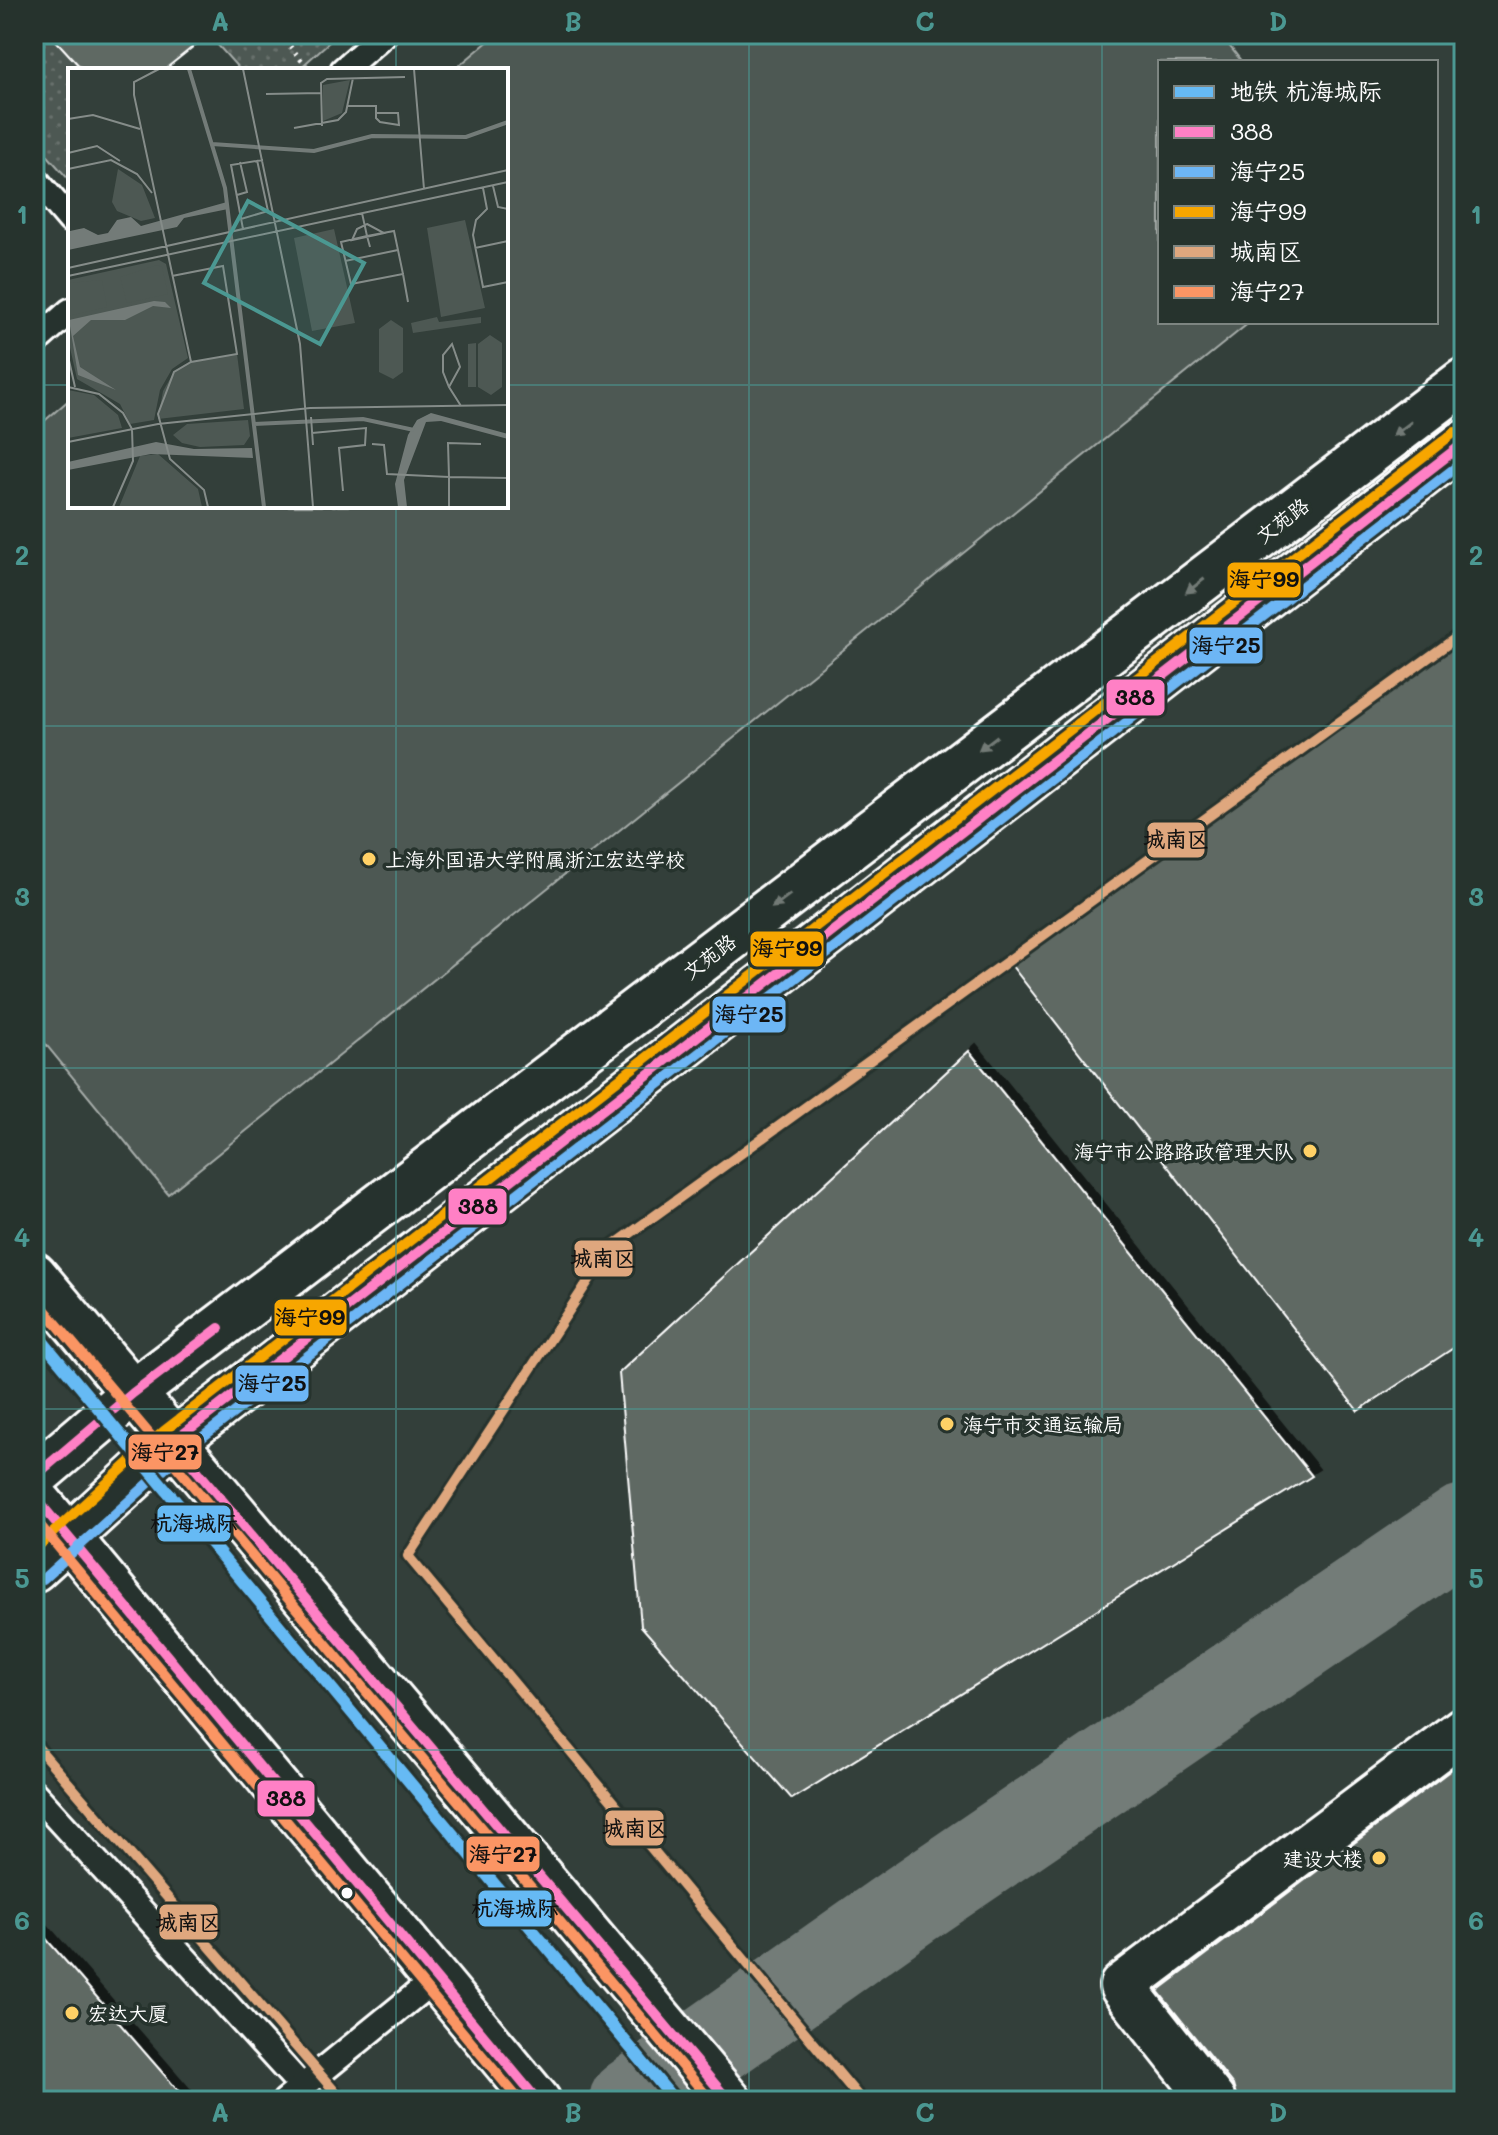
<svg xmlns="http://www.w3.org/2000/svg" width="1498" height="2135" font-family="Mali,'LXGW WenKai TC',sans-serif">
  <style>
    .grass { fill: url(#grass-dots); stroke: #a6aca9; stroke-width: 2 }
    .garden { fill: #4d5853; stroke: #a6aca9; stroke-width: 2 }
    .lines { fill: none; stroke-linecap: round; stroke-linejoin: round }
    .river { stroke: #737b78; stroke-width: 86 }
    .building { fill: #5f6964; stroke: #fff; stroke-width: 2; filter: url(#shadow) }
    .service-casing { stroke: #fff; stroke-width: 30 }
    .minor-casing { stroke: #fff; stroke-width: 50 }
    .secondary-casing { stroke: #fff; stroke-width: 50 }
    .primary-casing { stroke: #fff; stroke-width: 50 }
    .path { stroke: #fff; stroke-width: 5; stroke-dasharray: 2 6; stroke-linecap: butt }
    .service { stroke: #26332d; stroke-width: 24 }
    .minor { stroke: #26332d; stroke-width: 44 }
    .secondary { stroke: #26332d; stroke-width: 44 }
    .primary { stroke: #26332d; stroke-width: 44 }
    .bus-1-casing { stroke: #26332d; stroke-width: 16 }
    .bus-2-casing { stroke: #26332d; stroke-width: 16 }
    .bus-3-casing { stroke: #26332d; stroke-width: 16 }
    .bus-4-casing { stroke: #26332d; stroke-width: 16 }
    .bus-5-casing { stroke: #26332d; stroke-width: 16 }
    .bus-1 { stroke: #ff80c5; stroke-width: 10 }
    .bus-2 { stroke: #6db6f5; stroke-width: 10 }
    .bus-3 { stroke: #f7a600; stroke-width: 10 }
    .bus-4 { stroke: #dfa77e; stroke-width: 10 }
    .bus-5 { stroke: #fb9564; stroke-width: 10 }
    .metro-1-casing { stroke: #26332d; stroke-width: 18 }
    .metro-1 { stroke: #66baf4; stroke-width: 12 }
    .oneway { fill: #727a76 }
    .grid { fill: none; stroke: #4b9892; stroke-width: 2; stroke-opacity: 0.55 }
    .poi-dot { fill: #ffd166; stroke: #26332d; stroke-width: 3 }
    .bus-dot { fill: #fff; stroke: #26332d; stroke-width: 3 }
    .labels { text-anchor: middle; dominant-baseline: central; stroke-width: 7; stroke-linejoin: round; paint-order: stroke }
    .street-label { font-size: 20px; fill: #fff; stroke: #26332d }
    .poi-label { font-size: 20px; fill: #fff; stroke: #26332d; text-anchor: start }
    .inset-river { fill: none; stroke: #737b78; stroke-width: 4 }
    .inset-road { fill: none; stroke: #858c89; stroke-width: 2 }
    .view { fill: #4b9892; fill-opacity: 0.15; stroke: #4b9892; stroke-width: 4 }
    .inset-edge { fill: none; stroke: #fff; stroke-width: 4 }
    .line-badge { stroke: #26332d; stroke-width: 3 }
    .pale-badge-label { font-size: 22px; text-anchor: middle; font-weight: bold; fill: #111 }
    .neatline { fill: none; stroke: #4b9892; stroke-width: 3 }
    .grid-label { font-size: 26px; text-anchor: middle; font-weight: bold; fill: #4b9892 }
  </style>
  <defs>
    <pattern id="grass-dots" width="8" height="8" patternUnits="userSpaceOnUse" patternTransform="scale(2)"><rect width="8" height="8" fill="#4d5853"/><path d="M2 2h.1M6 6h.1" fill="none" stroke="#68716d" stroke-width="1.8" stroke-linecap="round"/></pattern>
    <filter id="shadow"><feDropShadow dx="7" dy="-7" stdDeviation="0" flood-color="#0009"/></filter>
  </defs>
  <rect width="100%" height="100%" fill="#333f3a"/>
  <filter id="ink" filterUnits="userSpaceOnUse"><feTurbulence type="fractalNoise" baseFrequency=".0125" numOctaves="2"/><feDisplacementMap in="SourceGraphic" scale="16" xChannelSelector="R" yChannelSelector="G"/><feConvolveMatrix kernelMatrix="1 2 1 2 8 2 1 2 1" color-interpolation-filters="sRGB"/></filter>
  <g filter="url(#ink)">
    <!-- grass -->
    <g class="grass">
      <polygon points="34,34 50,34 83,70 70,70 70,181 34,140"/>
      <polygon points="208,34 338,34 298,70 240,70"/>
    </g>
    <!-- garden -->
    <polygon class="garden" points="497,34 1220,34 1242,62 1160,62 1160,322 1250,322 168,1194 34,1030 34,430 70,399 70,506 506,506 506,70 454,70"/>
    <g class="lines">
      <!-- river -->
      <polyline class="river" points="632,2101 908,1906 1464,1527"/>
    </g>
    <!-- building -->
    <g class="building">
      <polygon points="50,34 209,34 164,70 83,70"/>
      <polygon points="1464,625 1464,1341 1358,1411 1008,961"/>
      <polygon points="969,1051 1312,1476 792,1799 641,1626 619,1373"/>
      <polygon points="1464,1760 1464,2101 1237,2101 1233,2085 1158,1991"/>
      <polygon points="34,1925 187,2101 34,2101"/>
    </g>
    <g class="lines">
      <!-- service casing -->
      <g class="service-casing">
        <g id="service">
          <polyline points="343,70 384,34"/>
          <polyline points="34,178 70,220"/>
          <polyline points="34,343 70,311"/>
          <polyline points="34,1793 302,2087"/>
          <polyline points="285,2101 435,1979"/>
        </g>
      </g>
      <!-- minor casing -->
      <g class="minor-casing">
        <polyline id="minor" points="1213,2101 1122,1986 1464,1729"/>
      </g>
      <!-- secondary casing -->
      <g class="secondary-casing">
        <g id="secondary">
          <polyline points="34,1477 133,1393 1464,381"/>
          <polyline points="34,1569 173,1442 1464,443"/>
        </g>
      </g>
      <!-- primary casing -->
      <g class="primary-casing">
        <g id="primary">
          <polyline points="34,1275 729,2101"/>
          <polyline points="34,1496 538,2101"/>
        </g>
      </g>
      <!-- path -->
      <polyline class="path" points="280,34 307,67"/>
      <!-- service -->
      <use href="#service" class="service"/>
      <!-- minor -->
      <use href="#minor" class="minor"/>
      <!-- secondary -->
      <use href="#secondary" class="secondary"/>
      <!-- primary -->
      <use href="#primary" class="primary"/>
      <!-- bus-1 casing -->
      <g class="bus-1-casing">
        <g id="bus-1">
          <polyline points="34,1477 133,1393 219,1328"/>
          <polyline points="34,1496 538,2101"/>
          <polyline points="729,2101 173,1442 1464,443"/>
        </g>
      </g>
      <!-- bus-2 casing -->
      <g class="bus-2-casing">
        <polyline id="bus-2" points="43,1579 182,1453 1464,461"/>
      </g>
      <!-- bus-3 casing -->
      <g class="bus-3-casing">
        <polyline id="bus-3" points="34,1550 164,1431 1455,432"/>
      </g>
      <!-- bus-4 casing -->
      <g class="bus-4-casing">
        <g id="bus-4">
          <polyline points="34,1743 343,2101"/>
          <polyline points="862,2101 408,1556 610,1248 1464,632"/>
        </g>
      </g>
      <!-- bus-5 casing -->
      <g class="bus-5-casing">
        <g id="bus-5">
          <polyline points="34,1297 711,2101"/>
          <polyline points="34,1518 520,2101"/>
        </g>
      </g>
      <!-- bus-1 -->
      <use href="#bus-1" class="bus-1"/>
      <!-- bus-2 -->
      <use href="#bus-2" class="bus-2"/>
      <!-- bus-3 -->
      <use href="#bus-3" class="bus-3"/>
      <!-- bus-4 -->
      <use href="#bus-4" class="bus-4"/>
      <!-- bus-5 -->
      <use href="#bus-5" class="bus-5"/>
      <!-- metro-1 casing -->
      <g class="metro-1-casing">
        <polyline id="metro-1" points="34,1331 675,2101"/>
      </g>
      <!-- metro-1 -->
      <use href="#metro-1" class="metro-1"/>
    </g>
    <!-- one-way arrows -->
    <defs><path id="oneway-solid" d="M-6-.8H1V-3.2L6.5 0L1 3.2V.8H-6Z" transform="scale(2)"/></defs>
    <g class="oneway">
      <use href="#oneway-solid" transform="translate(1402 429) rotate(143)"/>
      <use href="#oneway-solid" transform="translate(1195 586) rotate(143)"/>
      <use href="#oneway-solid" transform="translate(988 743) rotate(143)"/>
      <use href="#oneway-solid" transform="translate(781 901) rotate(143)"/>
    </g>
  </g>
  <!-- grid -->
  <path class="grid" d="M396,34V70M749,34V2101M1102,34V2101M34,385H70M506,385H1464M396,506V2101M34,726H1464M34,1068H1464M34,1409H1464M34,1750H1464"/>
  <!-- markers -->
  <g class="poi-dot">
    <circle cx="369" cy="859" r="8"/>
    <circle cx="1310" cy="1151" r="8"/>
    <circle cx="947" cy="1424" r="8"/>
    <circle cx="1379" cy="1858" r="8"/>
    <circle cx="72" cy="2013" r="8"/>
  </g>
  <circle class="bus-dot" cx="347" cy="1893" r="7"/>
  <g class="labels">
    <!-- street labels -->
    <g class="street-label">
      <text transform="translate(1282 520) rotate(-37)">文苑路</text>
      <text transform="translate(709 956) rotate(-37)">文苑路</text>
    </g>
    <!-- poi labels -->
    <g class="poi-label">
      <text x="385" y="859">上海外国语大学附属浙江宏达学校</text>
      <text x="1294" y="1151" text-anchor="end">海宁市公路路政管理大队</text>
      <text x="963" y="1424">海宁市交通运输局</text>
      <text x="1363" y="1858" text-anchor="end">建设大楼</text>
      <text x="88" y="2013">宏达大厦</text>
    </g>
  </g>
  <!-- overview -->
  <g transform="translate(68 68)">
    <rect width="440" height="440" fill="#333f3a"/>
    <path d="M369,249L371,254L413,249V255L345,265L343,255Z" fill="#4d5853"/>
    <path d="M91,192L98,196L120,290L104,301L92,322L86,352L62,356L52,336L9,311L0,271V212ZM169,286L176,341L90,351L95,323L106,304L123,294ZM0,322L26,327L50,347L54,360L0,370ZM90,386L130,421L134,439H51L72,388Z" fill="#4d5853"/>
    <path d="M282,12L274,45L255,53V17ZM50,101L74,117L87,150L73,153L49,143L44,134ZM397,152L417,240L373,249L359,160ZM266,161L287,255L244,263L226,170ZM89,197L94,199L100,226L59,235L52,209ZM34,212L39,239L0,248V215ZM323,252L335,260V304L325,311L311,304V261ZM422,267L434,275V319L423,327L410,319V276ZM408,275V319H400V276ZM180,352L182,368L176,377L132,379L114,375L105,367L119,356Z" fill="#4d5853"/>
    <path d="M159,134L160,141L116,150L109,159L0,182L2,163L16,160L30,167L40,165L49,152L63,149L73,158ZM86,233L97,234L103,240L85,238L57,252H23L5,268L12,299L48,322L10,307L1,252ZM363,345L440,366V371L373,353L358,354L336,412L339,439H330L327,416L340,367L349,352ZM88,374L126,381L184,380L185,390L83,386L0,402V394Z" fill="#737b78"/>
    <path class="inset-river" d="M121,1L157,120L196,439M144,76L246,83L304,68L398,69L440,54M186,356L295,351L346,362"/>
    <path class="inset-road" d="M91,1L66,14V27L123,294M175,1L232,276L245,439M346,1L356,121M198,26L253,25M280,38H308V50L312,54L331,57L330,45H308M0,51L25,47L72,61M254,58L253,15L259,11L337,9M226,60L270,52L278,44L285,10M0,85L29,78L52,93M0,101L43,92L69,106L84,125M425,118L430,139L440,141M415,120L419,141L408,152L405,167L415,219L440,214M169,127L179,124L172,94M294,145L299,168L273,174L283,216L335,206L326,163L299,168L302,179M173,151L200,143L189,92M299,156L316,165L284,172L289,161ZM175,161L163,97L195,92M407,180L440,173M277,193L330,182M0,200L440,102M335,206L340,234M0,208L440,114M104,208L155,198L169,286L123,294L106,304L90,346L102,391L136,422L140,439M0,288L7,319M0,319L31,326L55,345L64,361L65,393L45,439M381,319L392,299L384,276L375,287V304L381,319L393,338M243,349L245,377M244,365L298,360L297,377L271,380L275,423M0,374L90,356L242,340L440,337M304,376L316,377L319,406L381,409L380,375L413,376M381,439V409L440,410"/>
    <path class="view" d="M180,133L296,195L252,276L136,215Z"/>
    <rect width="440" height="440" class="inset-edge"/>
  </g>
  <g class="line-badge">
    <rect x="1226" y="561" width="76" height="38" rx="8" fill="#f7a600"/>
    <rect x="1188" y="626" width="76" height="39" rx="8" fill="#6db6f5"/>
    <rect x="1105" y="678" width="61" height="39" rx="8" fill="#ff80c5"/>
    <rect x="1146" y="821" width="60" height="38" rx="8" fill="#dfa77e"/>
    <rect x="749" y="930" width="76" height="38" rx="8" fill="#f7a600"/>
    <rect x="711" y="995" width="76" height="39" rx="8" fill="#6db6f5"/>
    <rect x="447" y="1187" width="61" height="39" rx="8" fill="#ff80c5"/>
    <rect x="573" y="1239" width="61" height="39" rx="8" fill="#dfa77e"/>
    <rect x="273" y="1298" width="75" height="39" rx="8" fill="#f7a600"/>
    <rect x="234" y="1364" width="76" height="39" rx="8" fill="#6db6f5"/>
    <rect x="127" y="1433" width="76" height="38" rx="8" fill="#fb9564"/>
    <rect x="156" y="1504" width="76" height="39" rx="8" fill="#66baf4"/>
    <rect x="256" y="1779" width="60" height="39" rx="8" fill="#ff80c5"/>
    <rect x="604" y="1809" width="61" height="38" rx="8" fill="#dfa77e"/>
    <rect x="465" y="1835" width="76" height="38" rx="8" fill="#fb9564"/>
    <rect x="477" y="1889" width="76" height="39" rx="8" fill="#66baf4"/>
    <rect x="158" y="1903" width="61" height="38" rx="8" fill="#dfa77e"/>
  </g>
  <g class="pale-badge-label">
    <text x="1264" y="587">海宁99</text>
    <text x="1226" y="653">海宁25</text>
    <text x="1135" y="705">388</text>
    <text x="1176" y="847">城南区</text>
    <text x="787" y="956">海宁99</text>
    <text x="749" y="1022">海宁25</text>
    <text x="478" y="1214">388</text>
    <text x="603" y="1266">城南区</text>
    <text x="310" y="1325">海宁99</text>
    <text x="272" y="1391">海宁25</text>
    <text x="165" y="1460">海宁27</text>
    <text x="194" y="1531">杭海城际</text>
    <text x="286" y="1806">388</text>
    <text x="635" y="1836">城南区</text>
    <text x="503" y="1862">海宁27</text>
    <text x="515" y="1916">杭海城际</text>
    <text x="188" y="1930">城南区</text>
  </g>
  <!-- margin -->
  <rect width="1498" height="2135" fill="none" stroke="#26332d" stroke-width="88"/>
  <!-- legend -->
  <rect x="1158" y="60" width="280" height="264" fill="#26332d" stroke="#7d8581" stroke-width="2"/>
  <rect x="1174" y="86" width="40" height="12" fill="#66baf4" stroke="#7d8581" stroke-width="2"/>
  <text x="1230" y="100" font-size="24" fill="#ffffff">地铁 杭海城际</text>
  <rect x="1174" y="126" width="40" height="12" fill="#ff80c5" stroke="#7d8581" stroke-width="2"/>
  <text x="1230" y="140" font-size="24" fill="#ffffff">388</text>
  <rect x="1174" y="166" width="40" height="12" fill="#6db6f5" stroke="#7d8581" stroke-width="2"/>
  <text x="1230" y="180" font-size="24" fill="#ffffff">海宁25</text>
  <rect x="1174" y="206" width="40" height="12" fill="#f7a600" stroke="#7d8581" stroke-width="2"/>
  <text x="1230" y="220" font-size="24" fill="#ffffff">海宁99</text>
  <rect x="1174" y="246" width="40" height="12" fill="#dfa77e" stroke="#7d8581" stroke-width="2"/>
  <text x="1230" y="260" font-size="24" fill="#ffffff">城南区</text>
  <rect x="1174" y="286" width="40" height="12" fill="#fb9564" stroke="#7d8581" stroke-width="2"/>
  <text x="1230" y="300" font-size="24" fill="#ffffff">海宁27</text>
  <rect x="44" y="44" width="1410" height="2047" class="neatline"/>
  <g class="grid-label">
    <text x="220" y="31">A</text>
    <text x="573" y="31">B</text>
    <text x="925" y="31">C</text>
    <text x="1278" y="31">D</text>
    <text x="22" y="224">1</text>
    <text x="1476" y="224">1</text>
    <text x="22" y="565">2</text>
    <text x="1476" y="565">2</text>
    <text x="22" y="906">3</text>
    <text x="1476" y="906">3</text>
    <text x="22" y="1247">4</text>
    <text x="1476" y="1247">4</text>
    <text x="22" y="1588">5</text>
    <text x="1476" y="1588">5</text>
    <text x="22" y="1930">6</text>
    <text x="1476" y="1930">6</text>
    <text x="220" y="2122">A</text>
    <text x="573" y="2122">B</text>
    <text x="925" y="2122">C</text>
    <text x="1278" y="2122">D</text>
  </g>
</svg>
